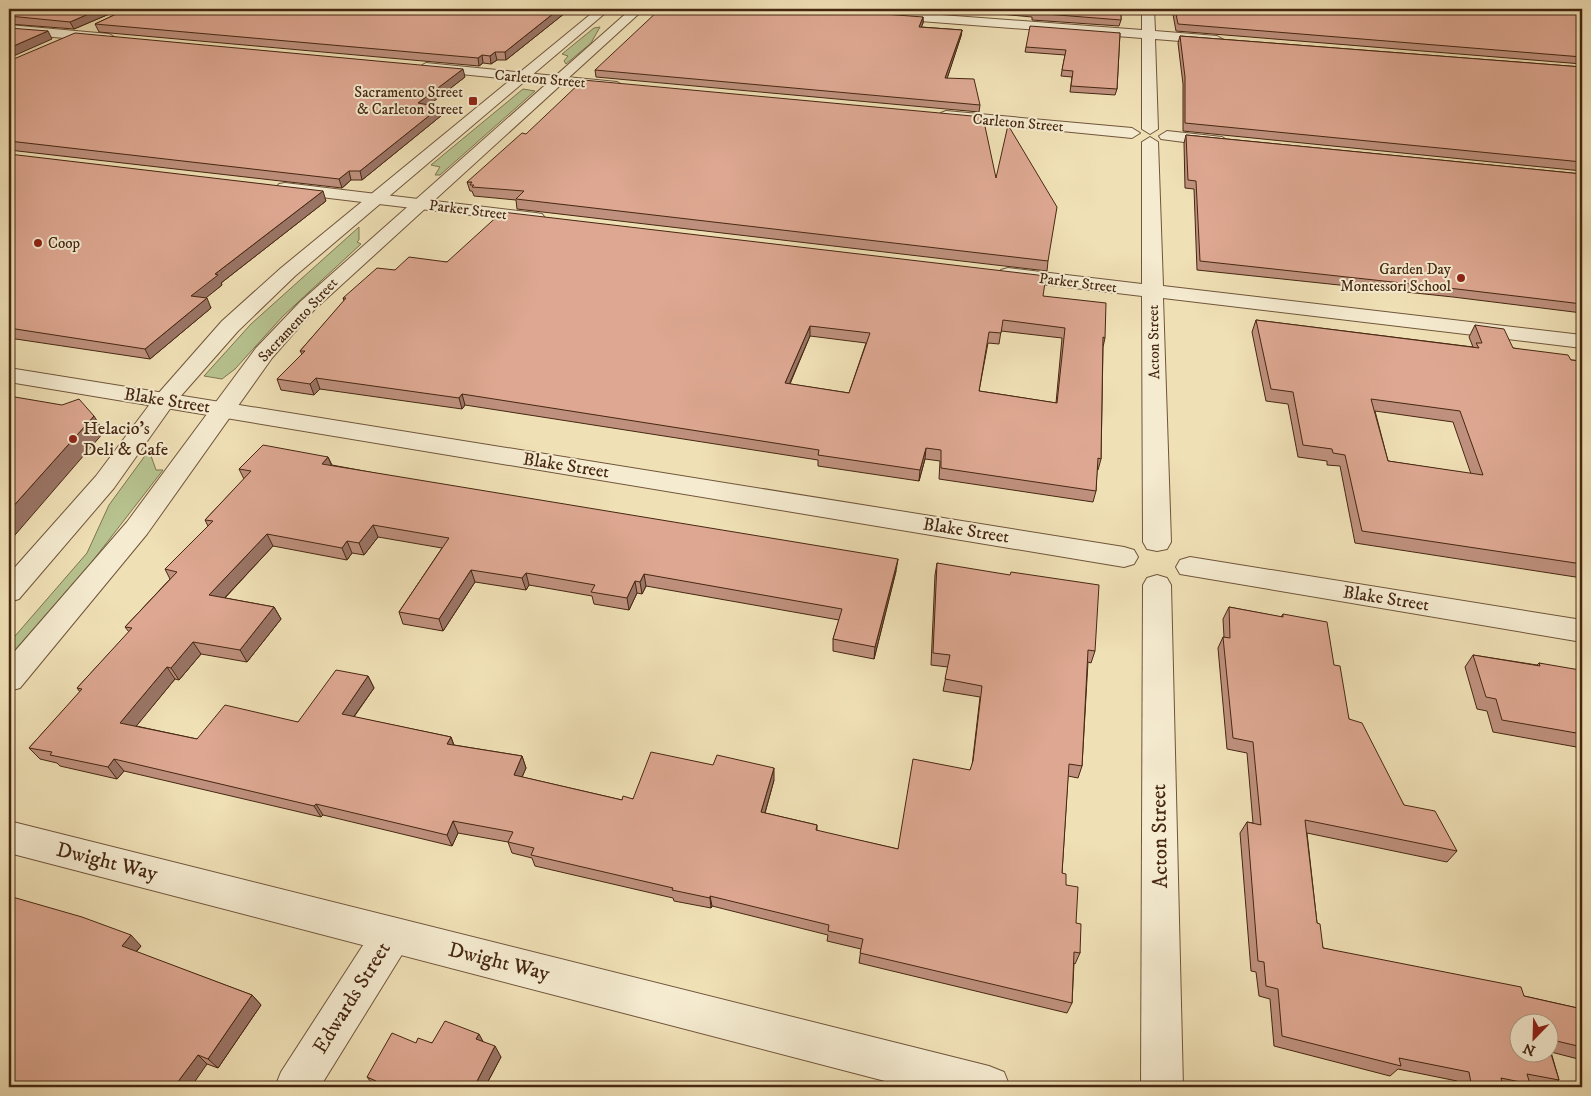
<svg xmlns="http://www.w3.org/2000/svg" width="1591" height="1096" font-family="'IM FELL DW Pica',serif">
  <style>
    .green { fill: #b7c390; stroke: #7e7550 }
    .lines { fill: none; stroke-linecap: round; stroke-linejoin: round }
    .minor-casing { stroke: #70553a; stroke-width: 2 }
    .tertiary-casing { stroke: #70553a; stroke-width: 2 }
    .minor { fill: #f5ebd0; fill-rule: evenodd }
    .tertiary { fill: #f5ebd0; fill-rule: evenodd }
    .wall { fill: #be907d; stroke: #462711; fill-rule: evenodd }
    .shaded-wall { fill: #9b7566; stroke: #462711 }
    .building { fill: #dda791; stroke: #462711; fill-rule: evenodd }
    .poi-dot { fill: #8f2418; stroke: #f5ebd0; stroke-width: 2 }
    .labels { text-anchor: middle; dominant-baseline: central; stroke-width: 4; stroke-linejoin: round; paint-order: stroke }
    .far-street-label { font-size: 15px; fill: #462711; stroke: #f5ebd0 }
    .far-poi-label { font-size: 15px; fill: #462711; stroke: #f5ebd0; text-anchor: end }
    .street-label { font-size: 18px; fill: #462711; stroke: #f5ebd0 }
    .poi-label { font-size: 18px; fill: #462711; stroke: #f5ebd0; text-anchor: start }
    .near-street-label { font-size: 21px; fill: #462711; stroke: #f5ebd0 }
  </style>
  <rect width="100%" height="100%" fill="#f0e0b6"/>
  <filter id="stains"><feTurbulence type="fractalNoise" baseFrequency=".004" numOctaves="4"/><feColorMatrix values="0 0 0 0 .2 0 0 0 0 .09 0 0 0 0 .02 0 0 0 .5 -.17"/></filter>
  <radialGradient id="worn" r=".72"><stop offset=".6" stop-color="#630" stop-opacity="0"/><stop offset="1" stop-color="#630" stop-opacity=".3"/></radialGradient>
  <!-- green -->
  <g class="green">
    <polygon points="600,27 591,43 566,64 564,61 568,56 562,54 594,28"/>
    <polygon points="523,89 535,91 440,175 435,175 440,167 431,165"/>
    <polygon points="359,227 359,240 357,242 361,244 283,316 235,369 222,379 204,376 251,324"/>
    <polygon points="147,453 150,453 156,470 163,470 91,563 9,657 9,643 87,553 109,505"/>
  </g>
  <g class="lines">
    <!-- minor casing -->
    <g class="minor-casing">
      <g id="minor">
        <polygon points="809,9 861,9 1142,30 1142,9 1154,9 1155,31 1217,36 1224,40 1217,44 1155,39 1158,129 1150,134 1142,129 1142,38 815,13"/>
        <polygon points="9,25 109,34 116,38 109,42 9,33"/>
        <polygon points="426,63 617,82 624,86 617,90 421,70 419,67"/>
        <polygon points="946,111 1132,128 1140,133 1132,138 941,119 938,116 941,113"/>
        <polygon points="1167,131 1222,137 1230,142 1222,147 1161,139 1159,136"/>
        <polygon points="1150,137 1158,142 1163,286 1582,335 1582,348 1163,298 1171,542 1167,549 1157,551 1147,549 1143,542 1142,296 1008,280 1001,278 998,274 1001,270 1008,268 1142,284 1142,142"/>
        <polygon points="285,183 536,213 542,214 545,218 542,222 536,223 279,192 276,188 279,184"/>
        <polygon points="9,368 1124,547 1134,550 1138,557 1134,564 1124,567 9,382"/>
        <polygon points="1190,557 1582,620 1582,642 1180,574 1176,567 1180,560"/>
        <polygon points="1157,575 1167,578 1171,585 1183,1087 1141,1087 1143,585 1147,578"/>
        <polygon points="392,917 406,922 411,935 406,948 320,1087 275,1087 281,1072 378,922"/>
      </g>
    </g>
    <!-- tertiary casing -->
    <g class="tertiary-casing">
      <g id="tertiary">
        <polygon points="597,9 610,9 295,276 238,331 172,406 114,488 19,599 9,602 9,574 96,476 156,396 222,321 281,268"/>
        <polygon points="631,9 644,9 314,310 272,358 147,534 20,688 9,691 9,658 127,522 256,348 300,302"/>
        <polygon points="9,821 989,1066 1004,1072 1010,1087 908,1087 9,853"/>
      </g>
    </g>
    <!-- minor -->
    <use href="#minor" class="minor"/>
    <!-- tertiary -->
    <use href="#tertiary" class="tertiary"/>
  </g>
  <!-- wall -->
  <g class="wall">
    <polygon points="9,9 121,9 74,29 9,24"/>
    <polygon points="127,9 570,9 506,60 497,60 491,64 483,63 479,66 99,32 95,24"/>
    <polygon points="883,9 929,9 927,12"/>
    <polygon points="989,9 1121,9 1121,20 1119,26 1032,20 1032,17 989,13"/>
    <polygon points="1172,9 1582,9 1582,64 1176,31"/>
    <polygon points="923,17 923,23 921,27 962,30 961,36 947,78 980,105 979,112 596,77 595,70"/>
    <polygon points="1120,33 1117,89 1115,95 1070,92 1072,77 1061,76 1065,55 1025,52 1026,47"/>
    <polygon points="1180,36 1582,67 1582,171 1183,131 1183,84 1178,43"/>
    <polygon points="9,61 465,77 428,105 442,115 362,180 351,180 342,188 9,150"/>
    <polygon points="1186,135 1582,174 1582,313 1453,297 1197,270 1194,189 1185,188 1184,143"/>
    <polygon points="9,155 326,201 221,283 222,285 205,298 211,308 150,359 9,338"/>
    <polygon points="996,178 1048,261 1047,271 517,209 516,200 474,196 472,191 470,191 467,182"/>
    <path d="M447,262L1043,296L1105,338L1103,347L1101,459L1098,470H1097L1096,491L1093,502L939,479L940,461L925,459L919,481L818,466V460L465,405L462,409L320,389L314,395L281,390L277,379L302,354L300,351L344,301L343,298L395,270ZM1001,331L1062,338L1056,403L979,391L988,343L999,344ZM810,336L866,343L849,393L790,384Z"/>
    <path d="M1256,320L1473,347L1469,337L1475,325L1513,348L1571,360L1582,361V578L1355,543L1340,466L1327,465V461L1298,457L1288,404L1266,401L1252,332ZM1375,411L1453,422L1471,474L1388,461Z"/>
    <polygon points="328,457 332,465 896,571 874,659 833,651 833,639 839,620 646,586 642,594 637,593 629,610 594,604 592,596 529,585 526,590 475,582 443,631 403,624 399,612 442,548 378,537 364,555 352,553 347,560 273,546 225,598 274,607 281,619 247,662 201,654 179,680 175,679 136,726 197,739 298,722 368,676 374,688 354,717 451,737 454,745 522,756 526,768 522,777 622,800 774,780 765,813 817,825 817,831 898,849 970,770 972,766 980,697 943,691 948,667 931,665 935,575 937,563 1095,651 1091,663 1088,662 1082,766 1078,778 1068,776 1062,873 1066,885 1076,923 1080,953 1075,964 1074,963 1072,1003 1067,1013 859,963 861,949 827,941 828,935 712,906 711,908 674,901 673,898 535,866 532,858 512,853 508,842 458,833 452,846 323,815 321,817 124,771 117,779 60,766 57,763 40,759 29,748 80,692 77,688 129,632 125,627 170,579 165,569 208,526 205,520 244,479 239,469"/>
    <path d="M1229,607L1281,617L1283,614L1334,665L1349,719L1404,805L1457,851L1447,862L1307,833L1317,923L1323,948L1524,996L1582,1009V1060L1551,1052L1559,1080L1548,1087H1538L1528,1085L1526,1087H1459L1457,1081L1398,1069L1390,1076L1274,1046L1270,999L1259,996L1256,972L1251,971L1240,833L1247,822L1253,823L1247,753L1227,749L1218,648L1223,637H1224L1223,619ZM1548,1024V1054H1518Z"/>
    <polygon points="1473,655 1537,665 1539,663 1582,676 1582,748 1493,732 1487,711 1477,709 1465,667"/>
    <polygon points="141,946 136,952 252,995 261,1005 218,1068 207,1064 9,1087"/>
    <polygon points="484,1042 501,1057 485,1087 373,1087 374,1086 367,1077 416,1043"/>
  </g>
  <!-- shaded-wall -->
  <g class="shaded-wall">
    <polygon points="100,9 121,9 74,29 70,22"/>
    <polygon points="559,9 570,9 506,60 505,52"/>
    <polygon points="923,17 923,23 919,33 919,27"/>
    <polygon points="962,30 961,36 945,85 945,78"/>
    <polygon points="48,31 52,39 9,58 9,48"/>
    <polygon points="495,52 497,60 491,64 490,56"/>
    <polygon points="482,55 483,63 479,66 478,58"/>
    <polygon points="463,69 465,77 420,112 418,103"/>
    <polygon points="440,107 442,115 362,180 360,171"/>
    <polygon points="349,171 351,180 342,188 339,179"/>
    <polygon points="323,191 326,201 221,283 222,285 196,306 191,296 215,274"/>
    <polygon points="207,298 211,308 150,359 145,349"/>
    <polygon points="810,326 810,336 785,394 785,383"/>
    <polygon points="316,378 320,389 314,395 310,384"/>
    <polygon points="462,394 465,405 462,409 459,398"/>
    <polygon points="94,416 104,432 9,542 9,511"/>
    <polygon points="926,448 925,459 919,481 920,470"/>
    <polygon points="328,457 333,469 322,464"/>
    <polygon points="373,525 378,537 364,555 359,543"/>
    <polygon points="267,534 273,546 216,607 209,595"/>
    <polygon points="347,541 352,553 347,560 342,548"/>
    <polygon points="898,559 896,571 874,659 875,647"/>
    <polygon points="471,570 475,582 443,631 439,619"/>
    <polygon points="526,573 529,585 526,590 522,578"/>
    <polygon points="644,574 646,586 642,594 640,582"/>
    <polygon points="635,581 637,593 629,610 627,598"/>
    <polygon points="274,607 281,619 247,662 240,650"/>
    <polygon points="193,642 201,654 179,680 171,668"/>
    <polygon points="167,667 175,679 129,735 120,723"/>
    <polygon points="368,676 374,688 347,726 342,714"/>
    <polygon points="451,737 455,749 447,744"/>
    <polygon points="522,756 526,768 518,786 514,775"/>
    <polygon points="114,759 124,771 117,779 108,767"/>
    <polygon points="774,768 774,780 762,823 761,812"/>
    <polygon points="316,804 323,815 321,817 314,806"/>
    <polygon points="453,821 458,833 452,846 447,835"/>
    <polygon points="710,896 712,906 711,908 710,898"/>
    <polygon points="131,935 141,946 132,956 122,946"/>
    <polygon points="252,995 261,1005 218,1068 208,1059"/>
    <polygon points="479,1034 485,1045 476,1039"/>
    <polygon points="495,1046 501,1057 485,1087 474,1087"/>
    <polygon points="198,1055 207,1064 191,1087 174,1087"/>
  </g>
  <!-- building -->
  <g class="building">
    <polygon points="9,9 100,9 70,22 9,16"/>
    <polygon points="127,9 559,9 505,52 495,52 490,56 482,55 478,58 95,24"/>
    <polygon points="660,9 819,9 923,17 919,27 962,30 945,78 974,79 980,105 595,70"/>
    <polygon points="1014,9 1121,9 1121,20 1033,13 1034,10"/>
    <polygon points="1175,9 1582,9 1582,57 1178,24"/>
    <polygon points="1030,26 1120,33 1117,89 1071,86 1073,71 1062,70 1066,50 1026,47"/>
    <polygon points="9,28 48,31 9,48"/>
    <polygon points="75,33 463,69 418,103 440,107 360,171 349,171 339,179 9,141 9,61"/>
    <polygon points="1180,36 1582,67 1582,162 1185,123 1185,77"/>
    <polygon points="583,80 983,117 996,178 1008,125 1057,207 1048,261 516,199 524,191 472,187 474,185 470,185 472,182 467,182 522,133 526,134"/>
    <polygon points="1186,135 1582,174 1582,304 1457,289 1200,261 1196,181 1188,180"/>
    <polygon points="9,154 323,191 215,274 218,275 191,296 207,298 145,349 9,328"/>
    <path d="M502,212L1046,276L1043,296L1106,303L1105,338L1103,337L1101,459L1098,458L1096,491L941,468V450L926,448L920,470L818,455L819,450L462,394L459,398L316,378L310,384L277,379L305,351H300L346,298H343L377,268L395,270L409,257L447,262ZM1003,320L1065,328L1057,403L979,391L989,332L1001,333ZM810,326L870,333L849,393L785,383Z"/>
    <path d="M1256,320L1479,348L1476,343H1482L1475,325L1504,329L1513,348L1568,355L1571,360L1582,361V564L1362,531L1345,455L1333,453L1332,449L1303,445L1293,392L1271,389ZM1371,399L1460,411L1483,475L1388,461Z"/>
    <polygon points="9,396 62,405 79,399 94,416 9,511"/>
    <polygon points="263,445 328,457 322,464 898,559 875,647 833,639 842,609 644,574 640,582 635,581 627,598 591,592 595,585 526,573 522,578 471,570 439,619 399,612 449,538 373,525 359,543 347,541 342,548 267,534 209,595 274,607 240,650 193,642 171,668 167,667 120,723 197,739 225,705 298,722 336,670 368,676 342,714 451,737 447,744 522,756 514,775 622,800 623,796 633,799 651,752 713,765 717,755 774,768 761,812 817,825 816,830 898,849 913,759 970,770 973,761 982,686 945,679 950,655 933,653 937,563 1010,575 1011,572 1099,585 1095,651 1088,650 1082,766 1069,764 1062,873 1066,874 1066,885 1078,887 1076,923 1081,924 1080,953 1074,952 1072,1003 860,953 863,939 828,931 829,925 710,896 710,898 672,890 673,888 531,855 534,848 508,842 513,832 453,821 447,835 316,804 314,806 114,759 108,767 50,755 52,752 29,748 82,689 77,688 132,628 125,627 177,572 165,569 213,521 205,520 251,471 239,469"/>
    <polygon points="1229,607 1283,617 1283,614 1327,622 1334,665 1340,666 1349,719 1362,723 1404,805 1435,811 1457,851 1305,820 1317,923 1320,924 1323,948 1521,987 1524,996 1582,1009 1582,1047 1548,1039 1548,1024 1518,1024 1518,1054 1548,1054 1548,1044 1559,1080 1527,1074 1530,1084 1501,1078 1503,1087 1491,1087 1471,1083 1469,1072 1399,1058 1401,1066 1282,1036 1278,989 1266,986 1264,962 1258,961 1247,822 1261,825 1253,742 1233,738 1223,637 1230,638"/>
    <polygon points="1473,655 1540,666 1539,663 1580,670 1582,676 1582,734 1502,720 1496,699 1486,697"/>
    <polygon points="9,896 82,917 131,935 122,946 252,995 208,1059 198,1055 174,1087 9,1087"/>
    <polygon points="445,1021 479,1034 476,1039 495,1046 474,1087 373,1087 376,1081 367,1077 392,1033 416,1043 418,1038 432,1043"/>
  </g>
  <!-- markers -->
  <g class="poi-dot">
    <rect x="468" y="96" width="10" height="10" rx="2.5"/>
    <circle cx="38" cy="243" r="5"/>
    <circle cx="1461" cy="278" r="5"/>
    <circle cx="73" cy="439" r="5"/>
  </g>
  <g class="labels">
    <!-- far-street labels -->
    <g class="far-street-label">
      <text transform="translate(540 79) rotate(5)">Carleton Street</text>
      <text transform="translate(1018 123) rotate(5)">Carleton Street</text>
      <text transform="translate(468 210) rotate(7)">Parker Street</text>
      <text transform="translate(1078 283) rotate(7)">Parker Street</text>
      <text transform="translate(298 320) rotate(-47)">Sacramento Street</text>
      <text transform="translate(1154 342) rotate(-91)">Acton Street</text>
    </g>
    <!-- far-poi labels -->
    <g class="far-poi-label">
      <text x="463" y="92">Sacramento Street<tspan x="463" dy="17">&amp; Carleton Street</tspan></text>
      <text x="48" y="243" text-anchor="start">Coop</text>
      <text x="1451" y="269">Garden Day<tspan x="1451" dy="17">Montessori School</tspan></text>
    </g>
    <!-- street labels -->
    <g class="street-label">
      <text transform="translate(167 401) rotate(9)">Blake Street</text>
      <text transform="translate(566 466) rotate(9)">Blake Street</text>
      <text transform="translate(966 531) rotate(9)">Blake Street</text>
      <text transform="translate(1386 599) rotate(9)">Blake Street</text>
    </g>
    <!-- poi labels -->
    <g class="poi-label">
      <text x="83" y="429">Helacio's<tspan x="83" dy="21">Deli &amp; Cafe</tspan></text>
    </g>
    <!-- near-street labels -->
    <g class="near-street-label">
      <text transform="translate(1160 836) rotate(-91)">Acton Street</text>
      <text transform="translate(107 862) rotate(14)">Dwight Way</text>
      <text transform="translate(499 962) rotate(14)">Dwight Way</text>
      <text transform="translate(352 998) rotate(-58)">Edwards Street</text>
    </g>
  </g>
  <!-- margin -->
  <rect width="1591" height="1096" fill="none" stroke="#f0e0b6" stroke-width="30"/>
  <rect x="10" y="10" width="1571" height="1076" fill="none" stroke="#462711" stroke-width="2.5"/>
  <rect x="15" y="15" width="1561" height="1066" fill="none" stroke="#462711"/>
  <!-- north arrow -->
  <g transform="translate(1534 1038) rotate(203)"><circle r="24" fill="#f5ebd0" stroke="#af9d84"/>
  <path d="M0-4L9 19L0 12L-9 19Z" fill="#8f2418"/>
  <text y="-8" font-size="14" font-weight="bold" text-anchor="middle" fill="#462711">N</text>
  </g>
  <rect width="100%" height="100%" filter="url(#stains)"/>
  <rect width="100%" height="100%" fill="url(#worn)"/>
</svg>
